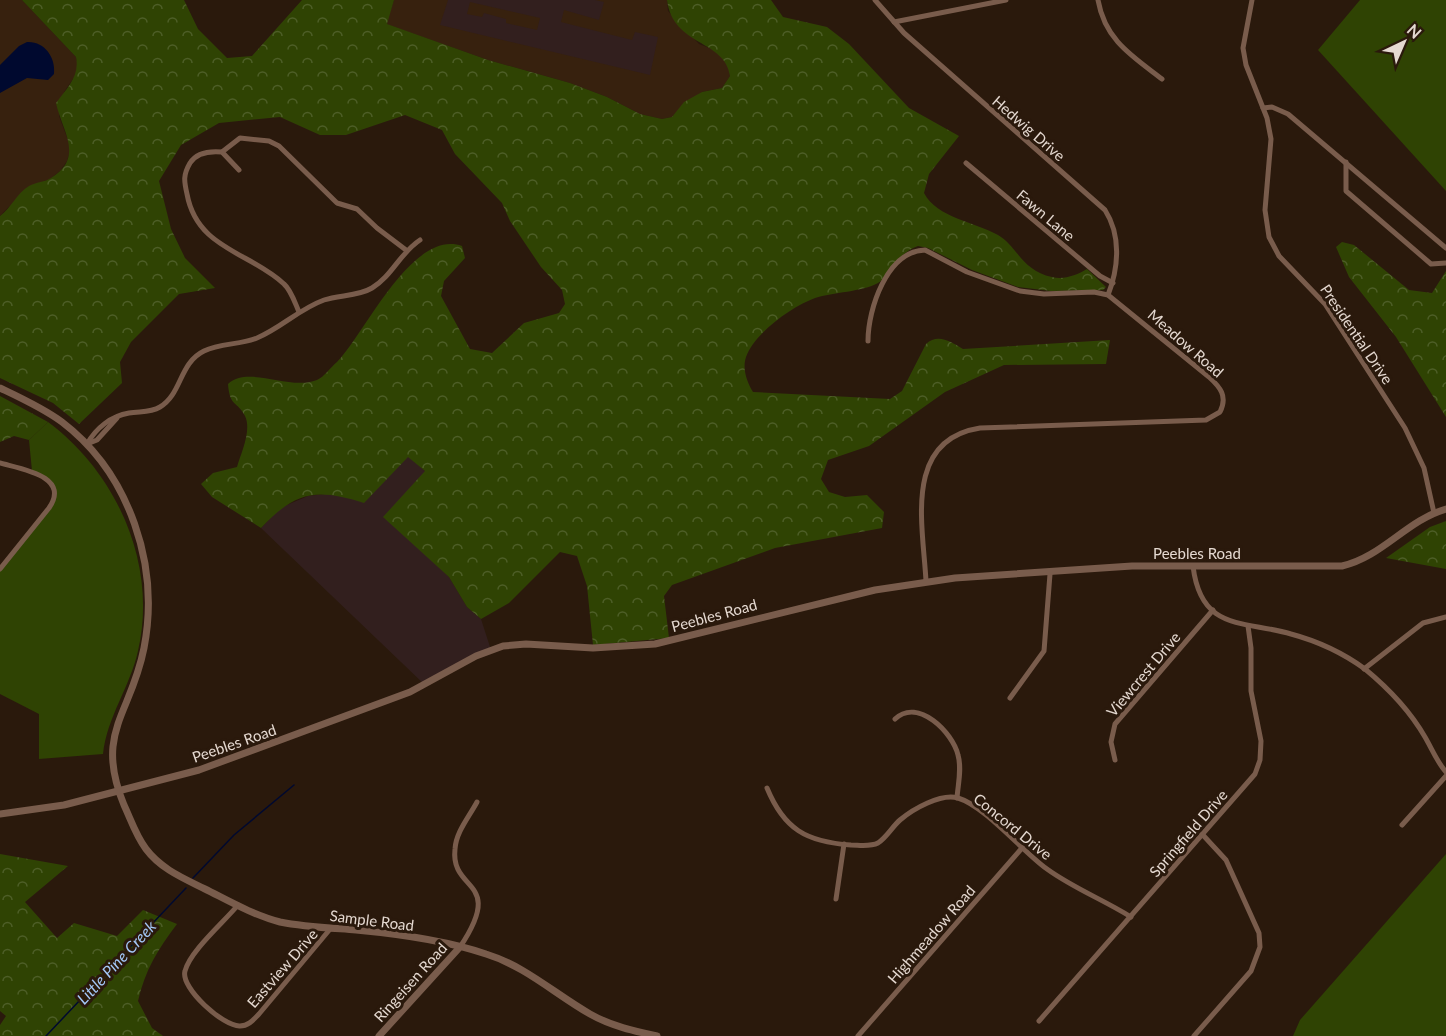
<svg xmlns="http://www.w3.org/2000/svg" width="1446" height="1036" font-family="Lato,sans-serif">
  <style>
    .built { fill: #37210e }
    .education { fill: #321f1e; fill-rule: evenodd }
    .green { fill: #2f4303 }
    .forest { fill: url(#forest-crowns) }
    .water { fill: #00092f }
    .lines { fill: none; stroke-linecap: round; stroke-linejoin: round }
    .stream { stroke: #00092f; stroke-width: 1.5 }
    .minor { stroke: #795c4c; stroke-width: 5 }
    .tertiary { stroke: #795c4c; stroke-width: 7 }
    .labels { text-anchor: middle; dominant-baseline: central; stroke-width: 6; stroke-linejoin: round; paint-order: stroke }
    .street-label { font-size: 15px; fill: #e5d9d1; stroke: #2a190c }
    .water-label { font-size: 16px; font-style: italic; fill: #a4c7f7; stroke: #2a190c }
  </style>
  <defs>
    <pattern id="forest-crowns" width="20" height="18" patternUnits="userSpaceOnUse" patternTransform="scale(1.5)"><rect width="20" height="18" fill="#2f4303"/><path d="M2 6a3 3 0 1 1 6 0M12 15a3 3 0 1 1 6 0" fill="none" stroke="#4d5e27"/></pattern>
  </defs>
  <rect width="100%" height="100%" fill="#2a190c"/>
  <!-- built -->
  <g class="built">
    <polygon points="0,0 22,0 76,57 78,65 77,73 64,92 59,116 71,148 67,161 60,171 50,179 28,187 0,216"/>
    <polygon points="394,0 667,0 668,11 699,44 717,51 729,66 730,76 722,88 702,92 672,117 662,119 640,114 607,97 570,83 488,60 386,24"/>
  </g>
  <!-- education -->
  <g class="education">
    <path d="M448,0H595L604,2L599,20L564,10L561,22L632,40L635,32L658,37L650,75L440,25ZM470,2L540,18L537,30L506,23V19L484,13L482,17L467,14Z"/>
    <polygon points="408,456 425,471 424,552 449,577 467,607 481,619 491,650 425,685 261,528 280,508 308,496 333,493 364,502"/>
  </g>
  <!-- green -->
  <g class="green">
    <polygon points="1360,0 1446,0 1446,191 1318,50"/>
    <path d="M48,422C117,473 158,565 138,651C130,687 107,717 103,754L39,759V714L0,694V569L52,505L53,485L32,471L29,440Z"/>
    <polygon points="1446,854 1446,1036 1293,1036 1300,1020"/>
  </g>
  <!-- forest -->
  <g class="forest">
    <path d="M22,0H184L198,29L227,58L252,56L302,0H394L387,24L488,60L570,83L607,97L640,114L662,119L672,117L684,102L702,92L722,88L730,76C725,39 673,47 667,0H771L783,17L827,27L849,44L909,108L959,136L929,174L924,193C937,218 975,222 998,235C1017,246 1022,271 1052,277C1064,280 1077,275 1087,269L1106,287L1103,290L1051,291L1018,287L972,270L928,248L918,246C894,255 892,275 878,283C862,292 833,292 815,298C793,306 754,333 746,357C742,369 747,382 753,392L890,399L902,391L926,344C938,333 951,342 963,349L1110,340L1106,364L1004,365L945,392L869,446L828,460L821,479L829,492L845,497L867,495L884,512L882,528L775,548L672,585L664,596L669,638L593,645L587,586L577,556L560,552L509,603L481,619L467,607L449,577L383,517L425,471L408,457L364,503C316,488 296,491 261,528L212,497L201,484L213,473L237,467C241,453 252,430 245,416C237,400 230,408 228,384C249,365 289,391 317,380C324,377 331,367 337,362C366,332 412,229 462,246L465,258L444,281L441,296L470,349L492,353L524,323L559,313L565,304L562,290L541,267L510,221L502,203L455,154L442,130L405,115L346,135H320L280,117L219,123L181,145L159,181L171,229L185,258L215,288L179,294L131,342L120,362L122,383L79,424L53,403L0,378V216C11,208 17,193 29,186C36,182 45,182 51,178C85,157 62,131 56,103C67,88 80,76 76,57Z"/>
    <polygon points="1342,242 1354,245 1409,290 1432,293 1446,271 1446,417 1396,337 1349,277 1336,247"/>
    <polygon points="0,396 48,422 29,440 14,436 0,442"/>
    <polygon points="1446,521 1446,569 1386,558 1430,527"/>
    <path d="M0,854L68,866L25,902L57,938L74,923L117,936L143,910L177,924C158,949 145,970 138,1001L152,1028L163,1036H0V1025L6,1016L0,1011Z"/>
  </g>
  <!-- water -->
  <path class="water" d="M27,42C44,41 56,57 54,74L48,80L27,78L0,93V65L19,46Z"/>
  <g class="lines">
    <!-- stream -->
    <g class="stream">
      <polyline points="193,878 234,835 294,785"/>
      <polyline points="46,1036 186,888"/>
    </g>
    <!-- minor -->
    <g class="minor">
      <path d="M875,0L904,33L1105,210C1121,235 1119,267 1108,295"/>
      <path d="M1098,0C1105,40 1132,56 1162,79"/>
      <polyline points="1252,0 1243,48 1246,65 1267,118 1271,139 1265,210 1269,237 1279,256 1325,304 1405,428 1424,468 1434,513"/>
      <polyline points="894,22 1006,0"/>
      <polyline points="1263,108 1272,107 1288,114 1446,248"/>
      <polyline points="222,152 240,138 269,141 279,146 337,203 357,209 377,228 406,250"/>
      <polyline points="1346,162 1346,191 1431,264 1446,263"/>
      <polyline points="966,163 1100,276 1113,283"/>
      <path d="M239,170L222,152C211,151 197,152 190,163C183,175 184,181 187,194C197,249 250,252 284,284C291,290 295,303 299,312"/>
      <path d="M868,341C868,309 887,251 925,250L967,272L1020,291L1044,294L1094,292L1108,295L1209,377C1220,387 1228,396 1220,412L1206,420L980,428C903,440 923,525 926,581"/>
      <path d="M87,444C96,428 111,416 129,413C140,411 150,413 160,407C182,394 179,363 204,351C220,343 240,345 257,338C281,328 299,309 324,300C339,295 359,296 372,288C392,276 400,253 420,240"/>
      <polyline points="87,444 97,440 117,418"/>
      <path d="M0,463C21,469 71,476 49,508L0,569"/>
      <path d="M1193,566C1201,632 1244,620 1291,634C1317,641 1343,653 1365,669C1388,688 1410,711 1425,737C1432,749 1437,762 1446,772"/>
      <polyline points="1364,669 1423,623 1446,617"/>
      <polyline points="1010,698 1044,651 1050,574"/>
      <path d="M895,719C918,697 953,733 958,755C962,769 958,784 957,798"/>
      <polyline points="1115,760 1111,742 1115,724 1213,610"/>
      <path d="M767,788C784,829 806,842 851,845C859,845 870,847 878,843C887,837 892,827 900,820C913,809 941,793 958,798C985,806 1023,852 1047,869C1073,888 1104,900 1131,917"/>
      <polyline points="1402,825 1446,776"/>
      <polyline points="836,899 844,844"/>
      <path d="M238,905C224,922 190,951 185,971C180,988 224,1027 240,1026C249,1026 254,1019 259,1014L331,928"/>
      <path d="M460,947C506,878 450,893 455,849C456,832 469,817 477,802"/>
      <polyline points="1039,1021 1255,774 1260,760 1261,741 1251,691 1251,648 1248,626"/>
      <polyline points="858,1036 1022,848"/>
      <polyline points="1194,1036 1251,971 1260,947 1259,933 1226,860 1202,834"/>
    </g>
    <!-- tertiary -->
    <g class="tertiary">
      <path d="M0,388C21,398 43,408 62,422C130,474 160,566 144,648C131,715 94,732 124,805C131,820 136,836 146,849C161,869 183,878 205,889C229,901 253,915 280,922C305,927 331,928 356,930C399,934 445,940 486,954C525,966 555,994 590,1014C611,1026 634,1031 657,1036"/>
      <path d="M0,814L64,805L199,770L410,692L476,656L503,646L526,644L593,648L655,644L875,590L955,578L1132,566H1342C1382,557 1407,520 1446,509"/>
      <polyline points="379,1036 460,947"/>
    </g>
  </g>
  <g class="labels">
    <!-- street labels -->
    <g class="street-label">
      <text transform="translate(1029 128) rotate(41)">Hedwig Drive</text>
      <text transform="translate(1046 215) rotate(40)">Fawn Lane</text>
      <text transform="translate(1357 334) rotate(56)">Presidential Drive</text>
      <text transform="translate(1186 343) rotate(41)">Meadow Road</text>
      <text x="1197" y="553">Peebles Road</text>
      <text transform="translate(714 615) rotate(-15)">Peebles Road</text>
      <text transform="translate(1143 674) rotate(-50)">Viewcrest Drive</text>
      <text transform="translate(234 743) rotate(-19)">Peebles Road</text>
      <text transform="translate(1013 826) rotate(39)">Concord Drive</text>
      <text transform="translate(1188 833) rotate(-49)">Springfield Drive</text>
      <text transform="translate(372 920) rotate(7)">Sample Road</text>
      <text transform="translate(931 934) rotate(-49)">Highmeadow Road</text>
      <text transform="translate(282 968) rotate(-49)">Eastview Drive</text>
      <text transform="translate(410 982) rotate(-48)">Ringeisen Road</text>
    </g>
    <!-- water labels -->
    <g class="water-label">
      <text transform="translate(116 962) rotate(-47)">Little Pine Creek</text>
    </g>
  </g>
  <!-- north arrow -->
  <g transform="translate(1404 42) rotate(44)" stroke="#2a190c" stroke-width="4.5" paint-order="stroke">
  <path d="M0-4.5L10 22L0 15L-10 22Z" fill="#e5d9d1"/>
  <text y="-9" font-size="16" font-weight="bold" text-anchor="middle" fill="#e5d9d1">N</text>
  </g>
</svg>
